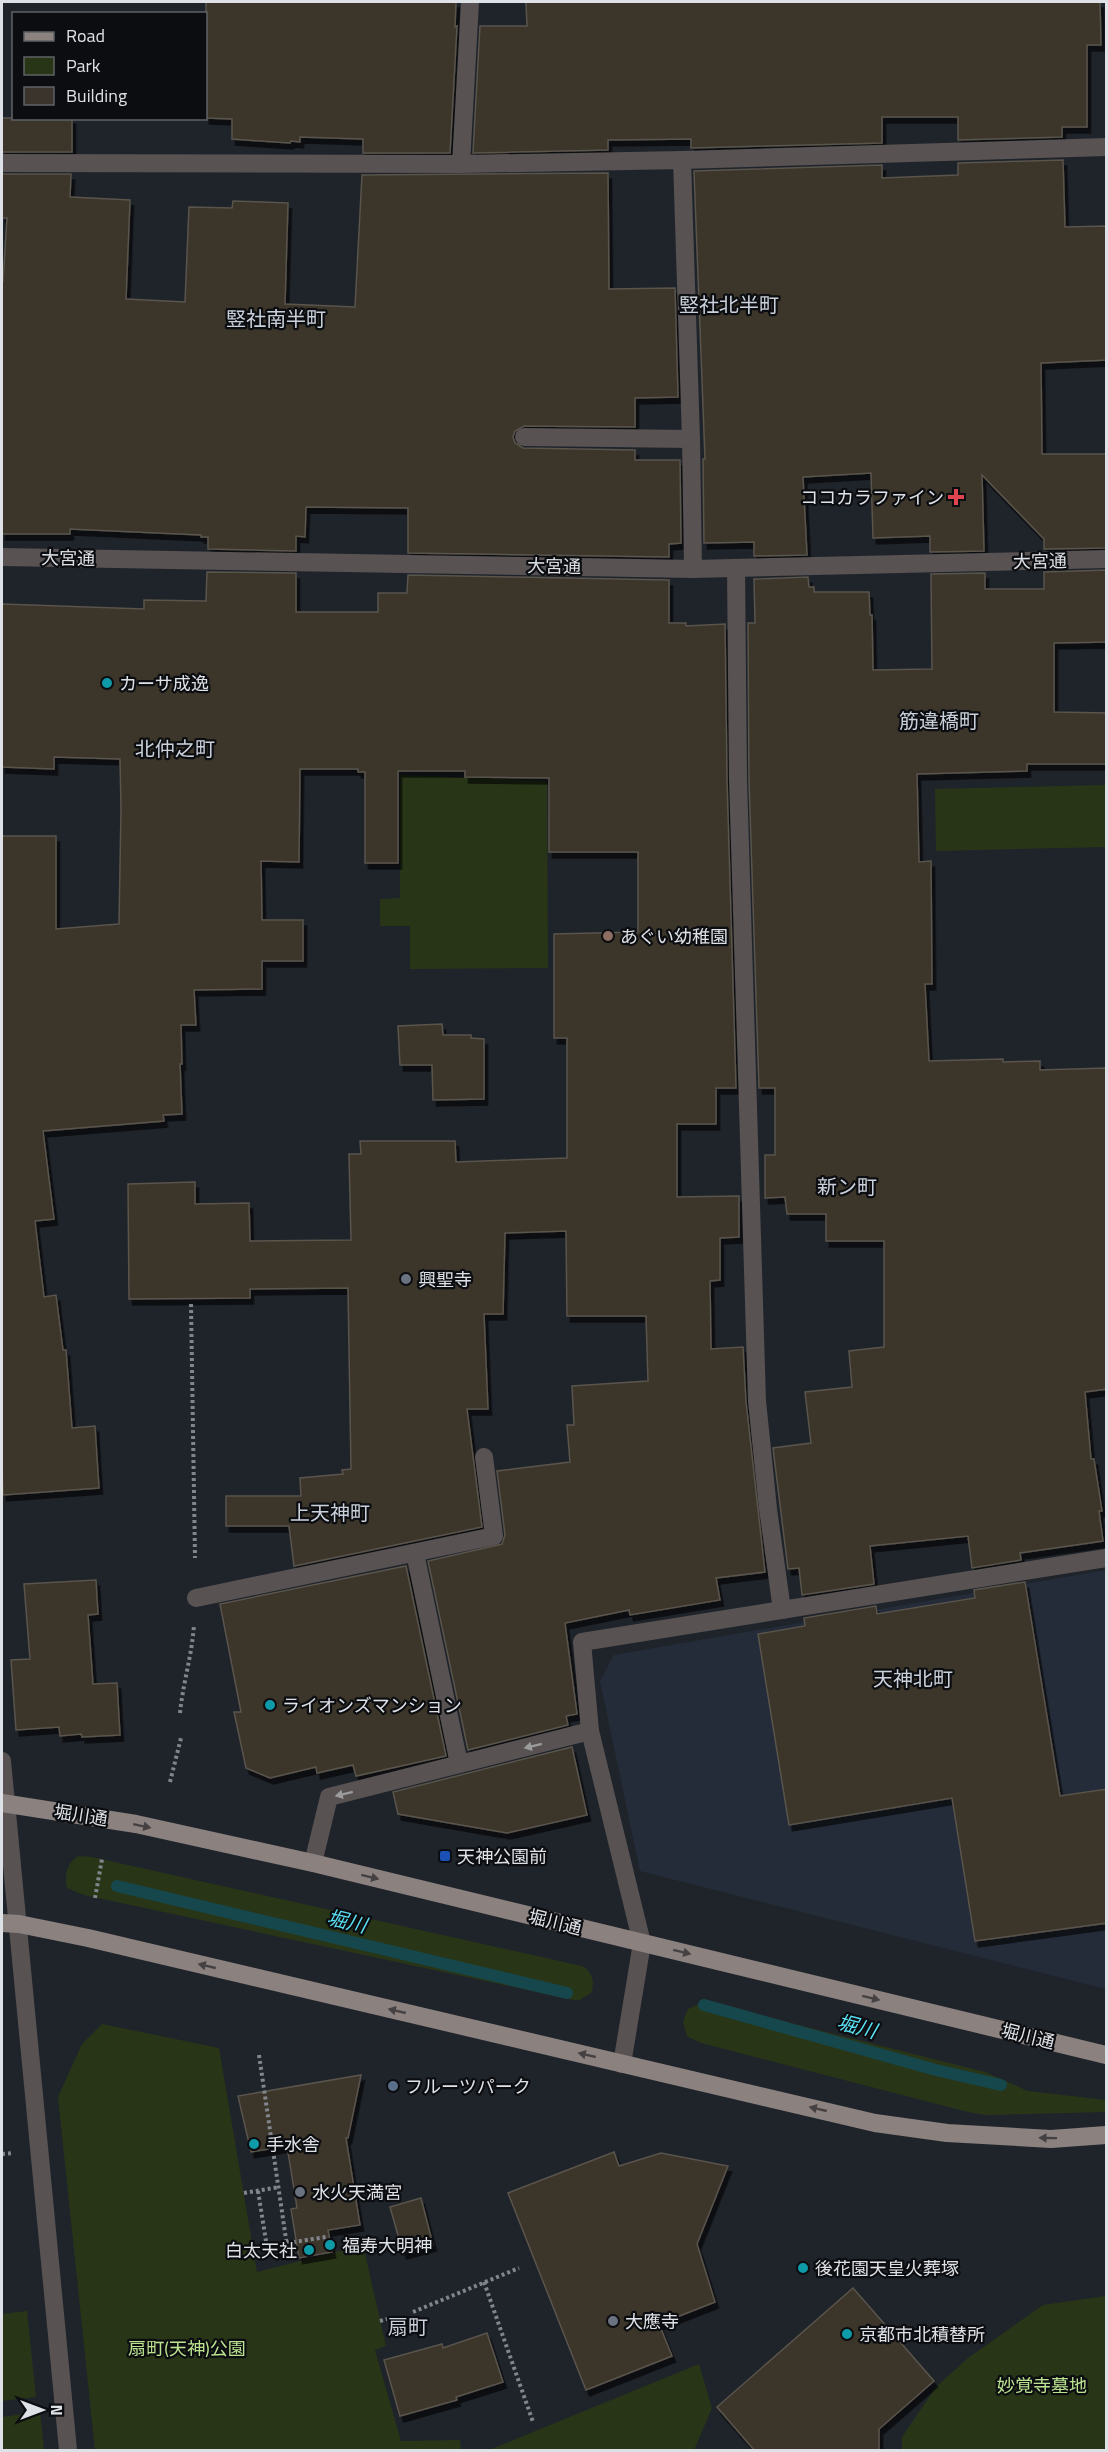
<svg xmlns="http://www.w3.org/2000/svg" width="1108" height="2452" font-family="'Titillium Web','Noto Sans JP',sans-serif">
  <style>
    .built { fill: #252c39 }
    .green { fill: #283617 }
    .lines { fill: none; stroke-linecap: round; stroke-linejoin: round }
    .stream { stroke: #16474d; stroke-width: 12 }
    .building { fill: #3a342c; stroke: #5a544c; stroke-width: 1.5; filter: url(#shadow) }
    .path { stroke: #82868c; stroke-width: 4; stroke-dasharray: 3 3; stroke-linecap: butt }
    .minor { stroke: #585252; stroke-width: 18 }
    .major { stroke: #8b817f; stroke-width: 18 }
    .oneway { fill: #9b9a9c }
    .oneway2 { fill: #454142 }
    .health-dot { fill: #e0444e; stroke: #0b0d10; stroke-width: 2 }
    .culture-dot { fill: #0f9aa8; stroke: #0b0d10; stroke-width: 2 }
    .education-dot { fill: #8d6e63; stroke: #0b0d10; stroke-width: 2 }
    .worship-dot { fill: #6b7280; stroke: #0b0d10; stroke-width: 2 }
    .transit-dot { fill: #1a4fb4; stroke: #0b0d10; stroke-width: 2 }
    .service-dot { fill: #5c6f8a; stroke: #0b0d10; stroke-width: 2 }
    .labels { text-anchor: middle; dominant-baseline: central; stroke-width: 4.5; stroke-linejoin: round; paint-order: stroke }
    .poi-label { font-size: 18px; fill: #dee1e6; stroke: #0b0d10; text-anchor: start }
    .street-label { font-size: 18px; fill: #dee1e6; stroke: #0b0d10 }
    .park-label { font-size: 18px; fill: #bbe28f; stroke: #0b0d10 }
    .neighbourhood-label { font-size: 20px; fill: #cbd1db; stroke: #0b0d10 }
    .water-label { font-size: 20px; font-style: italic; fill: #5adef1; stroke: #0b0d10 }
  </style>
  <defs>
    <filter id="shadow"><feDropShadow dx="3.5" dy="6" stdDeviation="0" flood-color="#0009"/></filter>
  </defs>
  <rect width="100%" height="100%" fill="#1f242b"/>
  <!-- built -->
  <polygon class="built" points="1106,1570 1106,1989 640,1871 600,1681 614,1655"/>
  <!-- green -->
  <g class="green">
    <polygon points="400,775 547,781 548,968 410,969 410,926 380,926 380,899 400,898"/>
    <polygon points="1106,785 1106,847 936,851 935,789"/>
    <path d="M78,1856L92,1857L582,1966C593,1972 594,1981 592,1992L580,2000H574L84,1895L67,1888C64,1875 67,1863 78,1856Z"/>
    <polygon points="701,2003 711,2003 985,2072 1028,2091 1106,2100 1106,2112 986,2115 968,2112 701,2043 687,2036 683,2022 688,2009"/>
    <polygon points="102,2024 219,2048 257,2272 363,2245 386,2346 375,2350 401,2441 460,2440 461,2450 95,2450 58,2097 82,2044"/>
    <polygon points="1106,2296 1106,2450 902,2450 902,2437 936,2387 968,2358 1043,2305"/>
    <polygon points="27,2311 36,2397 2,2401 2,2314"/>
    <polygon points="699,2364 712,2408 694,2450 489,2450"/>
    <polygon points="40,2412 44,2450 2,2450 2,2417"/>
  </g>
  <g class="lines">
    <!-- stream -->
    <g class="stream">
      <polyline points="117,1886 567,1993"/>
      <polyline points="704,2005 936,2070 1001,2085"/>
    </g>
  </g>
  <!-- building -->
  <g class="building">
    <polygon points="206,2 456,2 455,27 457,26 450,153 363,153 363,139 300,137 300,142 291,141 290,143 232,139 232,119 206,118"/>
    <polygon points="526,2 1100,2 1101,45 1087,45 1087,127 1062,127 1062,137 958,140 958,117 882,117 882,143 691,148 691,139 608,140 608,150 473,153 480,26 527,26"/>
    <rect x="2" y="118" width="70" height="34"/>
    <polygon points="1063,160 1065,227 1107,226 1107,360 1041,363 1042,454 1107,454 1107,548 1044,549 1044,539 982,475 984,551 930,552 930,536 873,538 871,473 803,477 807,555 754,556 754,542 704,543 703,459 705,459 694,171 882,165 882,178 958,175 958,163"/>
    <polygon points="608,173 609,289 675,288 678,397 635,398 635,427 524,426 515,431 513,437 515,443 523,448 635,450 635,460 680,460 681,543 669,544 669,557 408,553 408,508 306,507 305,537 296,536 296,551 208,549 208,537 201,537 201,535 70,529 70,534 2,534 2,281 3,281 7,218 2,218 2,174 71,174 70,197 130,200 126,299 185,302 189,207 232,208 233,201 288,203 285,304 355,307 362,175"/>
    <polygon points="1107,570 1107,642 1054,643 1054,712 1107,713 1107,764 1027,764 1027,771 917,774 919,862 931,861 932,984 925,984 929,1061 1003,1059 1003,1062 1040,1061 1040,1070 1107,1068 1107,1389 1085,1392 1091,1459 1094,1459 1102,1511 1099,1511 1103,1541 1020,1553 1021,1560 972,1568 968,1536 870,1546 874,1584 802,1595 799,1568 788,1569 773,1448 811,1443 805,1392 852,1387 849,1351 884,1347 884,1241 826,1241 826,1214 787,1214 785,1197 765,1198 765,1155 775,1155 775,1088 759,1088 749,780 748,623 755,623 754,579 808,577 809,587 814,587 814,592 869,592 870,615 872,615 873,670 932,669 931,574 985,573 985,589 1044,589 1044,572"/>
    <polygon points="207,572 296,573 296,612 378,612 378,593 407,593 408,575 669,580 669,623 686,623 686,626 725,624 727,780 736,1088 716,1088 716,1124 677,1124 677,1197 739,1196 739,1237 720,1238 720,1280 710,1281 711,1349 743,1347 746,1402 765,1572 716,1578 720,1600 630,1615 629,1610 565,1623 577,1714 566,1716 568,1725 468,1750 428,1561 502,1544 505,1535 497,1471 570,1462 567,1425 574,1425 572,1386 648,1381 646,1316 567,1316 566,1231 505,1233 503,1314 484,1314 488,1409 467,1409 482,1527 294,1566 289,1526 226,1526 226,1496 301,1496 300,1478 343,1474 342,1470 351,1469 348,1288 250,1289 250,1298 129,1299 128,1184 195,1182 195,1204 249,1203 250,1241 351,1240 349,1154 361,1154 360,1141 455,1141 456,1162 567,1158 567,1038 554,1038 554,934 638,932 638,852 549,852 549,778 465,777 465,771 398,771 398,863 365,863 365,772 358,772 358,769 300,769 299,862 261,861 262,920 303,920 303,961 262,961 262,989 194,990 196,1025 181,1025 182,1064 180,1064 182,1114 163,1115 164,1121 43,1131 54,1219 35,1221 44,1297 56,1295 63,1350 66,1350 72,1428 95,1426 99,1488 3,1495 2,1468 2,836 56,836 56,929 119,924 121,810 120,759 54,757 54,769 2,767 2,604 144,609 144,600 206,601"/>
    <polygon points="442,1024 443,1035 471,1035 471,1038 484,1039 484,1099 433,1100 432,1065 400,1065 398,1026"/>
    <polygon points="406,1566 446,1756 356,1776 353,1765 317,1773 316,1767 270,1778 246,1768 234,1712 241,1712 220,1604"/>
    <polygon points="96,1580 98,1614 88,1615 93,1684 117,1683 120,1735 82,1737 81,1734 60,1736 59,1727 16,1730 11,1660 30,1659 24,1584"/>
    <polygon points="1025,1582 1060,1796 1107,1789 1107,1923 975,1941 952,1798 789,1825 758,1634 805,1626 804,1618 876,1606 877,1614 975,1598 974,1590"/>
    <polygon points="572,1747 587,1815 507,1833 398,1814 393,1792"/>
    <polygon points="361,2075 348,2138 346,2138 360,2225 328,2230 332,2252 299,2258 291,2209 297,2208 287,2146 251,2152 238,2096"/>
    <polygon points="614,2152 619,2166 661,2153 728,2166 697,2244 715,2302 659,2324 672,2356 586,2390 508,2193"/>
    <polygon points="421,2198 433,2245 403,2253 390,2207"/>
    <polygon points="853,2288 934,2381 879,2429 879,2451 755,2451 717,2407"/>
    <polygon points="487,2333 503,2382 456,2397 457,2400 400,2416 384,2360 442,2344 443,2348"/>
  </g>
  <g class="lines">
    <!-- path -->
    <g class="path">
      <polyline points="191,1304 195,1558"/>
      <path d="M180,1713C183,1683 192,1655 194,1625"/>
      <polyline points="170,1782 181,1738"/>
      <polyline points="95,1898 102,1859"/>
      <polyline points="259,2055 287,2246"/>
      <polyline points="2,2154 13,2153"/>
      <polyline points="258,2191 266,2241"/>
      <polyline points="244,2193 279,2187"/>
      <polyline points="287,2243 326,2237"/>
      <polyline points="484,2282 533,2422"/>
      <polyline points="413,2312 519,2268"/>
      <polyline points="380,2321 387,2319"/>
    </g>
    <!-- minor -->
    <g class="minor">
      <polyline points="682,160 691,439 693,569"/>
      <polyline points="2,163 461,164 682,160 1106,147"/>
      <polyline points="461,164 470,2"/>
      <polyline points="524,437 691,439"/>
      <polyline points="2,557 693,569 1106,559"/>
      <polyline points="736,568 738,780 757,1401 768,1509 782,1610"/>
      <polyline points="415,1553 459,1764"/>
      <polyline points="196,1598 494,1536 484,1457"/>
      <polyline points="2,1761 68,2450"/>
      <polyline points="313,1863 329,1797 590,1731"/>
      <polyline points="622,2064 642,1943 590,1731 582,1642 1106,1558"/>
    </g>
    <!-- major -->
    <g class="major">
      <polyline points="2,1803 136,1824 313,1863 1106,2055"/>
      <polyline points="2,1923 19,1924 88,1938 875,2123 947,2133 1051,2139 1106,2135"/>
    </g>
  </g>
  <!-- one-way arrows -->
  <defs><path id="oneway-solid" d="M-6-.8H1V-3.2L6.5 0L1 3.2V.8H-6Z" transform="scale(1.5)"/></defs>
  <g class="oneway">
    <use href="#oneway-solid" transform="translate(533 1746) rotate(166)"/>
    <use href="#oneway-solid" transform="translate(344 1794) rotate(166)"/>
  </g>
  <g class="oneway2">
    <use href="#oneway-solid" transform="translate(142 1826) rotate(12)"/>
    <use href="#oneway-solid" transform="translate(370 1877) rotate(14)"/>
    <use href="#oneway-solid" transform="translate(682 1952) rotate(14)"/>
    <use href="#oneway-solid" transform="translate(207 1966) rotate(-167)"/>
    <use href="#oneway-solid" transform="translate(871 1998) rotate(14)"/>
    <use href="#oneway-solid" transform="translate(397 2011) rotate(-167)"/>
    <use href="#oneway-solid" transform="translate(587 2055) rotate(-167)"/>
    <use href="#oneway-solid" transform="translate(818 2109) rotate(-167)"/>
    <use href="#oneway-solid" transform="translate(1048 2138) rotate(-179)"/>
  </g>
  <!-- markers -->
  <path class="health-dot" d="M953 488h6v6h6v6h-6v6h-6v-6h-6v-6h6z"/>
  <g class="culture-dot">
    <circle cx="107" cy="683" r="6"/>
    <circle cx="270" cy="1705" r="6"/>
    <circle cx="254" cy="2144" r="6"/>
    <circle cx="330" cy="2245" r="6"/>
    <circle cx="309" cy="2250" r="6"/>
    <circle cx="803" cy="2268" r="6"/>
    <circle cx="847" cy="2334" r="6"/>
  </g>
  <circle class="education-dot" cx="608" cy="936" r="6"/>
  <g class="worship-dot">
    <circle cx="406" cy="1279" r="6"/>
    <circle cx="300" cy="2192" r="6"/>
    <circle cx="613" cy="2321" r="6"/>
  </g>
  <rect class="transit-dot" x="439" y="1850" width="12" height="12" rx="3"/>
  <circle class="service-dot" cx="393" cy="2086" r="6"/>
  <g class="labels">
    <!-- poi labels -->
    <g class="poi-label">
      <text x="944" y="497" text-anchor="end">ココカラファイン</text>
      <text x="119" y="683">カーサ成逸</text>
      <text x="620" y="936">あぐい幼稚園</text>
      <text x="418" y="1279">興聖寺</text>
      <text x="282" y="1705">ライオンズマンション</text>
      <text x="457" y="1856">天神公園前</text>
      <text x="405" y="2086">フルーツパーク</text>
      <text x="266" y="2144">手水舎</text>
      <text x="312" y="2192">水火天満宮</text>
      <text x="342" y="2245">福寿大明神</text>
      <text x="297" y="2250" text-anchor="end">白太天社</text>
      <text x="815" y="2268">後花園天皇火葬塚</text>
      <text x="625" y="2321">大應寺</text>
      <text x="859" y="2334">京都市北積替所</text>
    </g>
    <!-- street labels -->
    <g class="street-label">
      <text transform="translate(68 558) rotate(1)">大宮通</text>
      <text transform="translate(1040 561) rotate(-1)">大宮通</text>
      <text transform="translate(554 566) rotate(1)">大宮通</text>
      <text transform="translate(81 1815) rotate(9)">堀川通</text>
      <text transform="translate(555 1922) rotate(14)">堀川通</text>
      <text transform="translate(1028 2036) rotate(14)">堀川通</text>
    </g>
    <!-- park labels -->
    <g class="park-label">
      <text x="187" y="2348">扇町(天神)公園</text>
      <text x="1042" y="2385">妙覚寺墓地</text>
    </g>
    <!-- neighbourhood labels -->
    <g class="neighbourhood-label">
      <text x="729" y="304">竪社北半町</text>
      <text x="276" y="318">竪社南半町</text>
      <text x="939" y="720">筋違橋町</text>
      <text x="175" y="748">北仲之町</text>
      <text x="847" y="1186">新ン町</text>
      <text x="330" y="1512">上天神町</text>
      <text x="913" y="1678">天神北町</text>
      <text x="408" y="2326">扇町</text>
    </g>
    <!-- water labels -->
    <g class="water-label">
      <text transform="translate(347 1921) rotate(13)">堀川</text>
      <text transform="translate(857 2026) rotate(15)">堀川</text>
    </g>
  </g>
  <!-- border -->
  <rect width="1108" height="2452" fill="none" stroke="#dee1e6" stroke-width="6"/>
  <!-- legend -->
  <rect x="12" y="12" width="195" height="108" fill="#0b0d10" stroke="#5f6266" stroke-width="1.5"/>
  <rect x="24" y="32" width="30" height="9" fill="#8b817f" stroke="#5f6266" stroke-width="1.5"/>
  <text x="66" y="42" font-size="18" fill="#dee1e6">Road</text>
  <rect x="24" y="57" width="30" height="18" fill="#283617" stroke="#5f6266" stroke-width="1.5"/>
  <text x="66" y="72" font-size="18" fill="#dee1e6">Park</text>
  <rect x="24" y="87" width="30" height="18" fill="#3a342c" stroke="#5f6266" stroke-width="1.5"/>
  <text x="66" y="102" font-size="18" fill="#dee1e6">Building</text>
  <!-- north arrow -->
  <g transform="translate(42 2410) rotate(90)" stroke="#0b0d10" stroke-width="4.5" paint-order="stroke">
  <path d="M0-4.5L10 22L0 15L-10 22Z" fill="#dee1e6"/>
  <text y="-9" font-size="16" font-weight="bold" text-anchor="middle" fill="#dee1e6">N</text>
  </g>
</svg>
